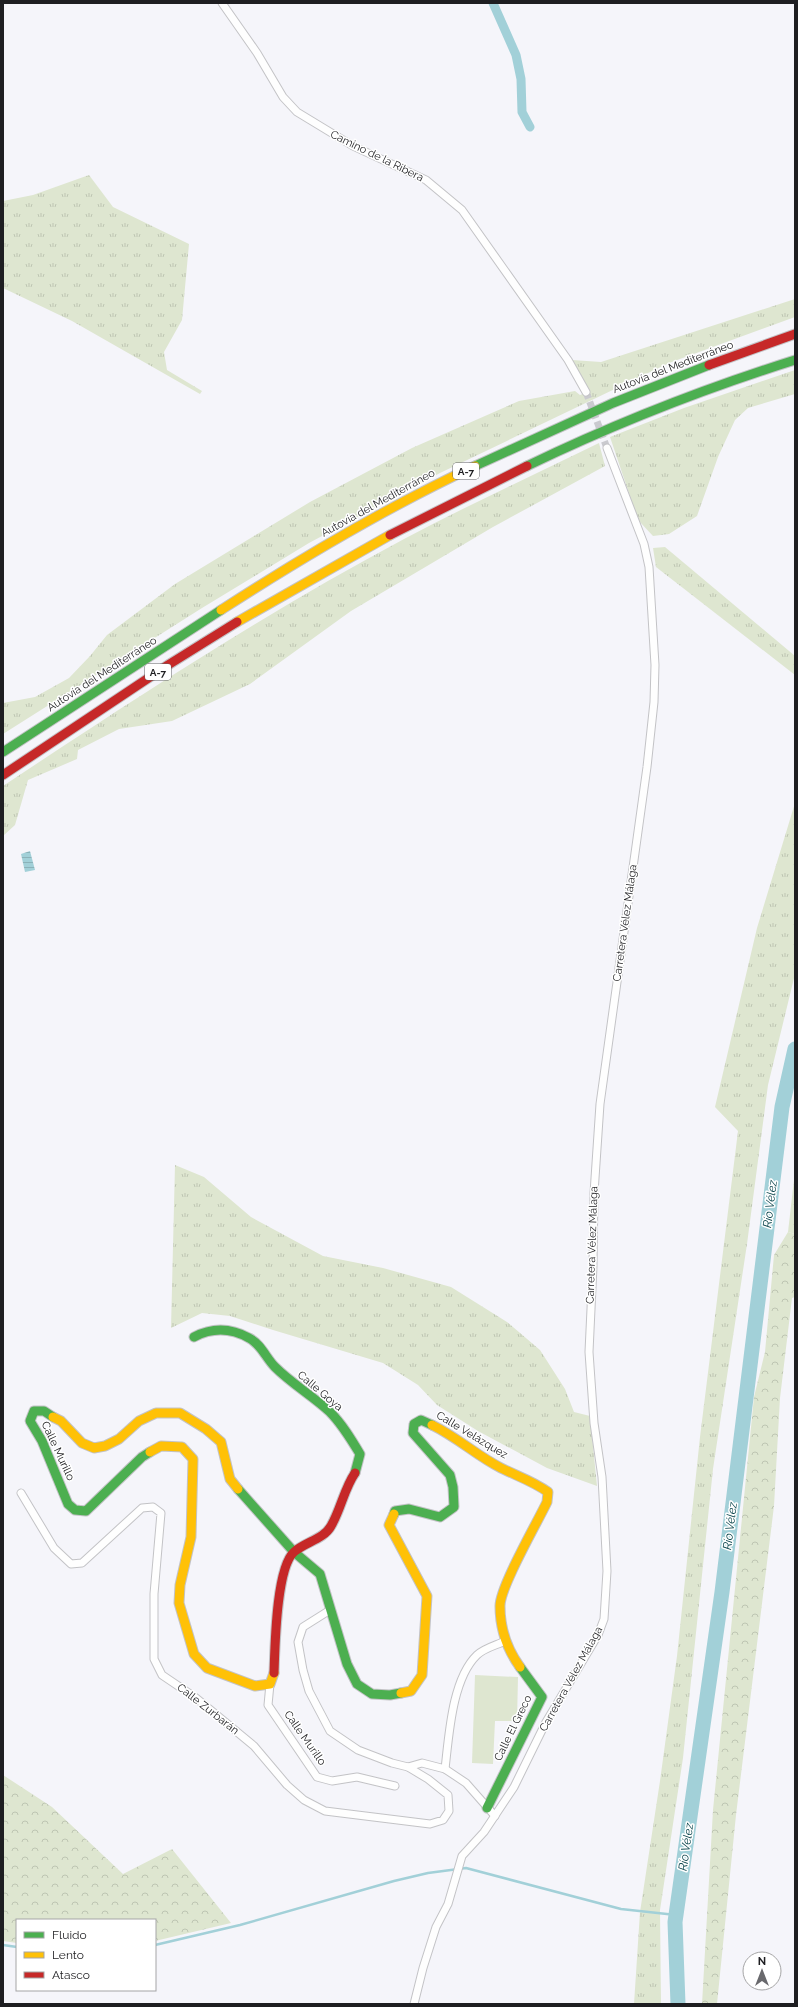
<svg xmlns="http://www.w3.org/2000/svg" width="798" height="2007" font-family="Raleway,sans-serif">
  <style>
    .grass { fill: url(#grass-tufts) }
    .forest { fill: url(#forest-crowns) }
    .park { fill: #dee6d0 }
    .water { fill: url(#water-rules) }
    .lines { fill: none; stroke-linecap: round; stroke-linejoin: round }
    .stream { stroke: #a2d0d8; stroke-width: 2.5 }
    .canal { stroke: #a2d0d8; stroke-width: 9 }
    .river { stroke: #a2d0d8; stroke-width: 15 }
    .street-tunnel { stroke: #cacacf; stroke-width: 7; stroke-dasharray: 7 3.5; stroke-linecap: butt }
    .street-casing { stroke: #c3c3c6; stroke-width: 9 }
    .fast-casing { stroke: #c3c3c6; stroke-width: 11 }
    .slow-casing { stroke: #c3c3c6; stroke-width: 11 }
    .jam-casing { stroke: #c3c3c6; stroke-width: 11 }
    .street { stroke: #fefefe; stroke-width: 7 }
    .fast { stroke: #4caf50; stroke-width: 9 }
    .slow { stroke: #ffc107; stroke-width: 9 }
    .jam { stroke: #c62828; stroke-width: 9 }
    .labels { text-anchor: middle; dominant-baseline: central; stroke-width: 3; stroke-linejoin: round; paint-order: stroke }
    .shield { fill: #fff; stroke: #626264; stroke-width: 1 }
    .shield-label { font-size: 10px; font-weight: bold; fill: #1e1e21 }
    .street-label { font-size: 11px; fill: #1e1e21; stroke: #fff }
    .water-label { font-size: 12px; font-style: italic; fill: #003e45; stroke: #fff }
  </style>
  <defs>
    <pattern id="grass-tufts" width="24" height="20" patternUnits="userSpaceOnUse"><rect width="24" height="20" fill="#dee6d0"/><path d="M3 7l-1-3M5 7V3M7 7l1-3M15 17l-1-3M17 17v-4M19 17l1-3" fill="none" stroke="#bec5b2"/></pattern>
    <pattern id="forest-crowns" width="20" height="18" patternUnits="userSpaceOnUse"><rect width="20" height="18" fill="#dee6d0"/><path d="M2 6a3 3 0 1 1 6 0M12 15a3 3 0 1 1 6 0" fill="none" stroke="#bec5b2"/></pattern>
    <pattern id="water-rules" width="6" height="5" patternUnits="userSpaceOnUse"><rect width="6" height="5" fill="#a2d0d8"/><path d="M0 2.5h6" fill="none" stroke="#8bb2b9"/></pattern>
  </defs>
  <rect width="100%" height="100%" fill="#f5f5fa"/>
  <!-- grass -->
  <g class="grass">
    <polygon points="89,175 113,207 189,244 182,320 164,352 167,370 202,391 200,394 72,321 3,288 3,201 33,195"/>
    <polygon points="795,299 795,317 669,363 440,473 309,543 202,608 3,734 3,703 35,697 69,678 90,656 107,635 175,584 310,502 412,448 519,401 575,391 580,395 590,391 572,360 601,362"/>
    <polygon points="795,370 795,394 748,408 735,420 718,457 697,516 669,534 653,536 638,520 610,437 684,408"/>
    <path d="M599,443L605,466L493,527L351,611L250,684L172,721L119,729L78,750L77,759L28,780L15,825L3,836V786C134,699 265,613 404,539C468,505 534,475 599,443Z"/>
    <polygon points="665,547 795,656 795,675 656,567 653,548"/>
    <polygon points="795,803 795,974 768,1085 747,1244 713,1469 683,1758 660,1910 661,2004 634,2004 640,1912 660,1781 677,1656 700,1437 738,1131 715,1107 757,928"/>
    <polygon points="175,1165 204,1177 251,1217 323,1256 383,1268 451,1287 507,1322 540,1350 565,1389 574,1412 590,1416 597,1486 547,1468 478,1431 437,1405 418,1385 383,1363 273,1330 230,1316 202,1313 171,1328"/>
    <polygon points="795,1171 795,1234 788,1232"/>
  </g>
  <!-- forest -->
  <g class="forest">
    <polygon points="788,1232 795,1234 795,1297 792,1298 780,1398 774,1506 736,1815 717,2004 702,2004 713,1810 754,1397 765,1352 774,1255"/>
    <polygon points="3,1775 52,1807 123,1874 172,1849 231,1923 155,1941 155,1920 17,1920 17,1943 3,1941"/>
  </g>
  <!-- park -->
  <polygon class="park" points="475,1675 518,1677 517,1721 495,1721 493,1764 472,1763"/>
  <!-- water -->
  <polygon class="water" points="30,851 35,870 25,872 21,854"/>
  <g class="lines">
    <!-- stream -->
    <g class="stream">
      <polyline points="3,1945 17,1947"/>
      <polyline points="155,1945 240,1925 394,1881 428,1873 466,1868 621,1909 676,1915"/>
    </g>
    <!-- canal -->
    <polyline class="canal" points="493,3 516,55 521,79 522,112 530,127"/>
    <!-- river -->
    <polyline class="river" points="678,2004 675,1922 722,1592 782,1107 795,1049"/>
    <!-- street-tunnel -->
    <polyline class="street-tunnel" points="586,392 607,448"/>
    <!-- street casing -->
    <g class="street-casing">
      <g id="street">
        <polyline points="222,3 257,53 283,97 297,112 353,146 426,180 462,210 568,360 586,392"/>
        <polyline points="21,1493 54,1548 71,1564 82,1563 142,1508 153,1507 161,1513 154,1594 154,1659 162,1675 196,1698 254,1746 287,1785 304,1800 325,1811 430,1824 443,1820 449,1811 448,1795 428,1779 408,1767"/>
        <polyline points="330,1610 303,1627 298,1642 303,1670 309,1691 330,1731 358,1750 392,1763 408,1767 422,1763 445,1769 466,1783 495,1816"/>
        <polyline points="270,1684 268,1705 317,1777 332,1781 357,1777 395,1786"/>
        <path d="M445,1769C449,1735 452,1679 477,1655C484,1648 497,1645 505,1641"/>
        <polyline points="414,2004 423,1968 436,1927 448,1904 462,1856 484,1832 514,1787 546,1722 598,1635 604,1619 607,1571 602,1477 594,1423 589,1352 593,1266 594,1193 600,1104 647,767 654,702 655,665 649,567 644,544 607,448"/>
      </g>
    </g>
    <!-- fast casing -->
    <g class="fast-casing">
      <g id="fast">
        <polyline points="475,466 613,403 709,365"/>
        <path d="M527,466C614,424 703,389 795,360"/>
        <polyline points="3,752 221,610"/>
        <path d="M194,1337C213,1327 231,1328 249,1338C261,1344 266,1358 275,1367C292,1384 313,1396 330,1412C342,1424 351,1439 360,1454L355,1473"/>
        <polyline points="53,1417 44,1411 34,1411 30,1421 42,1441 68,1504 75,1510 86,1511 142,1457 150,1452"/>
        <polyline points="238,1489 294,1552 320,1574 347,1664 357,1684 372,1694 390,1695 401,1693"/>
        <polyline points="394,1514 395,1511 409,1509 440,1517 454,1507 453,1487 450,1475 413,1433 414,1424 421,1420 432,1425"/>
        <polyline points="487,1808 542,1697 520,1667"/>
      </g>
    </g>
    <!-- slow casing -->
    <g class="slow-casing">
      <g id="slow">
        <path d="M221,610C303,557 387,507 475,466"/>
        <polyline points="237,622 390,535"/>
        <polyline points="53,1417 61,1421 82,1443 94,1448 105,1446 119,1439 139,1421 156,1413 180,1413 206,1429 221,1442 230,1479 238,1489"/>
        <path d="M432,1425C457,1437 477,1456 501,1468C517,1476 533,1481 548,1492L547,1502C537,1523 500,1587 500,1606C500,1628 507,1649 520,1667"/>
        <polyline points="150,1452 161,1446 182,1447 193,1459 191,1537 180,1585 179,1603 194,1654 207,1668 255,1686 270,1684 274,1673"/>
        <polyline points="394,1514 389,1525 427,1596 422,1675 411,1691 401,1693"/>
      </g>
    </g>
    <!-- jam casing -->
    <g class="jam-casing">
      <g id="jam">
        <polyline points="709,365 795,334"/>
        <polyline points="390,535 527,466"/>
        <polyline points="3,775 168,665 237,622"/>
        <path d="M274,1673C275,1648 276,1568 294,1552C305,1542 324,1539 331,1526C341,1509 344,1489 355,1473"/>
      </g>
    </g>
    <!-- street -->
    <use href="#street" class="street"/>
    <!-- fast -->
    <use href="#fast" class="fast"/>
    <!-- slow -->
    <use href="#slow" class="slow"/>
    <!-- jam -->
    <use href="#jam" class="jam"/>
  </g>
  <g class="labels">
    <!-- shield labels -->
    <g class="shield">
      <rect x="453" y="463" width="26" height="16" rx="3"/>
      <rect x="145" y="664" width="26" height="16" rx="3"/>
    </g>
    <g class="shield-label">
      <text x="466" y="471">A-7</text>
      <text x="158" y="672">A-7</text>
    </g>
    <!-- street labels -->
    <g class="street-label">
      <text transform="translate(377 156) rotate(26)">Camino de la Ribera</text>
      <text transform="translate(673 367) rotate(-21)">Autovía del Mediterráneo</text>
      <text transform="translate(378 503) rotate(-29)">Autovía del Mediterráneo</text>
      <text transform="translate(102 674) rotate(-33)">Autovía del Mediterráneo</text>
      <text transform="translate(625 923) rotate(-82)">Carretera Vélez Málaga</text>
      <text transform="translate(592 1245) rotate(-88)">Carretera Vélez Málaga</text>
      <text transform="translate(320 1391) rotate(40)">Calle Goya</text>
      <text transform="translate(472 1435) rotate(31)">Calle Velázquez</text>
      <text transform="translate(58 1451) rotate(65)">Calle Murillo</text>
      <text transform="translate(571 1679) rotate(-61)">Carretera Vélez Málaga</text>
      <text transform="translate(208 1709) rotate(38)">Calle Zurbarán</text>
      <text transform="translate(513 1728) rotate(-64)">Calle El Greco</text>
      <text transform="translate(305 1738) rotate(55)">Calle Murillo</text>
    </g>
    <!-- water labels -->
    <g class="water-label">
      <text transform="translate(770 1204) rotate(-83)">Río Vélez</text>
      <text transform="translate(730 1526) rotate(-83)">Río Vélez</text>
      <text transform="translate(686 1847) rotate(-82)">Río Vélez</text>
    </g>
  </g>
  <!-- border -->
  <rect width="798" height="2007" fill="none" stroke="#1e1e21" stroke-width="8"/>
  <!-- legend -->
  <rect x="16" y="1919" width="140" height="72" fill="#ffffff" stroke="#a5a5a6"/>
  <rect x="24" y="1932" width="20" height="6" fill="#4caf50" stroke="#a5a5a6"/>
  <text x="52" y="1939" font-size="12" fill="#1e1e21">Fluido</text>
  <rect x="24" y="1952" width="20" height="6" fill="#ffc107" stroke="#a5a5a6"/>
  <text x="52" y="1959" font-size="12" fill="#1e1e21">Lento</text>
  <rect x="24" y="1972" width="20" height="6" fill="#c62828" stroke="#a5a5a6"/>
  <text x="52" y="1979" font-size="12" fill="#1e1e21">Atasco</text>
  <!-- north arrow -->
  <g transform="translate(762 1971)"><circle r="19" fill="#ffffff" stroke="#a5a5a6"/>
  <path d="M0-3L7 15L0 10L-7 15Z" fill="#69696d"/>
  <text y="-6" font-size="11" font-weight="bold" text-anchor="middle" fill="#1e1e21">N</text>
  </g>
</svg>
